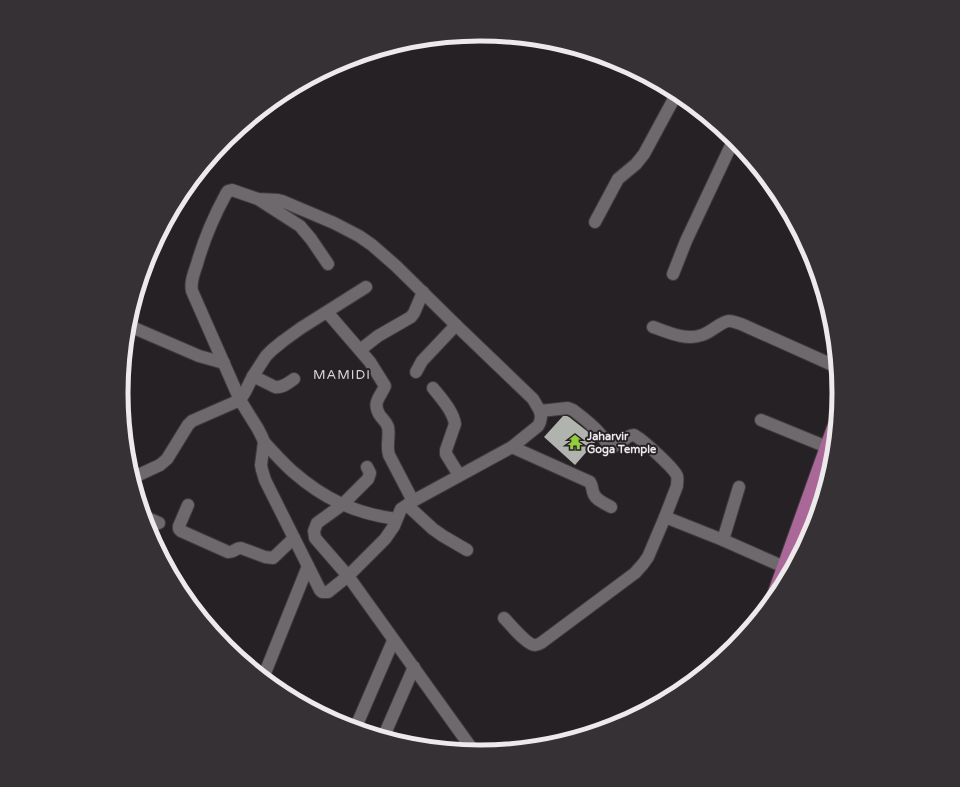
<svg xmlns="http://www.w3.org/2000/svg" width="960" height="787" font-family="'Varela Round',sans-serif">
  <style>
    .building { fill: #b1b4ae }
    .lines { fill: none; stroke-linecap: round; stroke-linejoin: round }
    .minor-casing { stroke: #403c3e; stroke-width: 14 }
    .major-casing { stroke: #403c3e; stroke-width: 18 }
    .minor { stroke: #6e696c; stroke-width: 12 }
    .major { stroke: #aa6899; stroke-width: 16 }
    .labels { text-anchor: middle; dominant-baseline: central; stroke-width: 4; stroke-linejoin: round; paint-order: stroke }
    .poi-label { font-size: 11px; font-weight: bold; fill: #edeaec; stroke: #252124; text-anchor: start }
    .quarter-label { font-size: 13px; letter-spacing: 1px; fill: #dbd6d9; stroke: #252124 }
    .rim { fill: none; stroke: #edeaec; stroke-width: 5 }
  </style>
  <rect width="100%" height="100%" fill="#252124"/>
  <!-- building -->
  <polygon class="building" points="563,416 567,416 569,417 587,431 596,441 575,465 544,437"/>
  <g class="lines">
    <!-- minor casing -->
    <g class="minor-casing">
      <g id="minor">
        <path d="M258,199L278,200L282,201L334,223L359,236L372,245L396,266L458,327L533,399L540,411L541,417L540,422L538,426L512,447L413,501L401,509L394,526L385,539L348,576L328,592H322L320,590L265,480L262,470L261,465L264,442L262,437L258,429L240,400L192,291C190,282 194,273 197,264C204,239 214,216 226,194L228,191L232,190L258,199L300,226L311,239L328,264"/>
        <polyline points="595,222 618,179 636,164 644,154 677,93"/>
        <polyline points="673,274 686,241 734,139"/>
        <path d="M327,312L370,362L385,386C381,396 372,402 379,414C382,419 386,421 388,427C390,437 386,445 389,455L413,501"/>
        <polyline points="127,325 199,356 224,363"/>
        <path d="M653,327C668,332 686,341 702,335C710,333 722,321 729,321C733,321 737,323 741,324L837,367"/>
        <polyline points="360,350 378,336 411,317 414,313 423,292"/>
        <polyline points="416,372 422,361 456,325"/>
        <path d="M253,376L275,387C283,388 288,383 294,379"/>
        <path d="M433,388C441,398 453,411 455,424L446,450V454L459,475"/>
        <polyline points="761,420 827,447"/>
        <path d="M264,442C273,452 282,462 292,471C324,499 354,513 396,519"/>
        <path d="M512,447L590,482C592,485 592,488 593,492C595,500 604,503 611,507"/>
        <polyline points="367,467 370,473 368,479 342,505 317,523 314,531 315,538 348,576 475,753"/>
        <polyline points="132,478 160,465 167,459 188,425 192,421 240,400 245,392 253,376 266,356 272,350 283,341 301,328 366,287"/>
        <path d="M188,505L179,526V529L181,531L228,552C234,553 235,548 241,548L265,557L273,558L294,538"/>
        <polyline points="407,505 433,529 443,536 467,550"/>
        <polyline points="143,516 159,523"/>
        <polyline points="665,517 723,540 784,567"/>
        <polyline points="804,531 811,534"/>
        <polyline points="723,540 739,487"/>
        <path d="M504,618C510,624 527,645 535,645C537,645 539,644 541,643L635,573L643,564L648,557L665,517L677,486C677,482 678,479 677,476C675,469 642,439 634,435C625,435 620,447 612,446C607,445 604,438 601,435C595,427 581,416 573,410L568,408L540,411"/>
        <polyline points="263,678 308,566"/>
        <polyline points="355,729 393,641"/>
        <polyline points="383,738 414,667"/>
      </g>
    </g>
    <!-- major casing -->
    <g class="major-casing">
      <polyline id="major" points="773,601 837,422"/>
    </g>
    <!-- minor -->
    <use href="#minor" class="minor"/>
    <!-- major -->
    <use href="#major" class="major"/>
  </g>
  <!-- icons -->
  <defs>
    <g id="temple-bare" transform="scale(1.2)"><path d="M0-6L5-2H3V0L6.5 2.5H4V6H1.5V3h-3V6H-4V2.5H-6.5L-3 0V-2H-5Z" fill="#93cd3e" stroke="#252124" stroke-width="2.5" paint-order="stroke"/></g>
  </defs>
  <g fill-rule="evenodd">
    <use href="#temple-bare" x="575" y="442"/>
  </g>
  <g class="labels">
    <!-- poi labels -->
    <g class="poi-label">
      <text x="587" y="436">Jaharvir<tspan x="587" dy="13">Goga Temple</tspan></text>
    </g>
    <!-- quarter labels -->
    <g class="quarter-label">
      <text x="342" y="375">MAMIDI</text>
    </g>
  </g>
  <!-- crop -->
  <path d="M0 0H960V787H0ZM128 393a352 352 0 1 1 704 0a352 352 0 1 1-704 0Z" fill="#353134" fill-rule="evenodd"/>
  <path class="rim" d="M128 393a352 352 0 1 1 704 0a352 352 0 1 1-704 0Z"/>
</svg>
